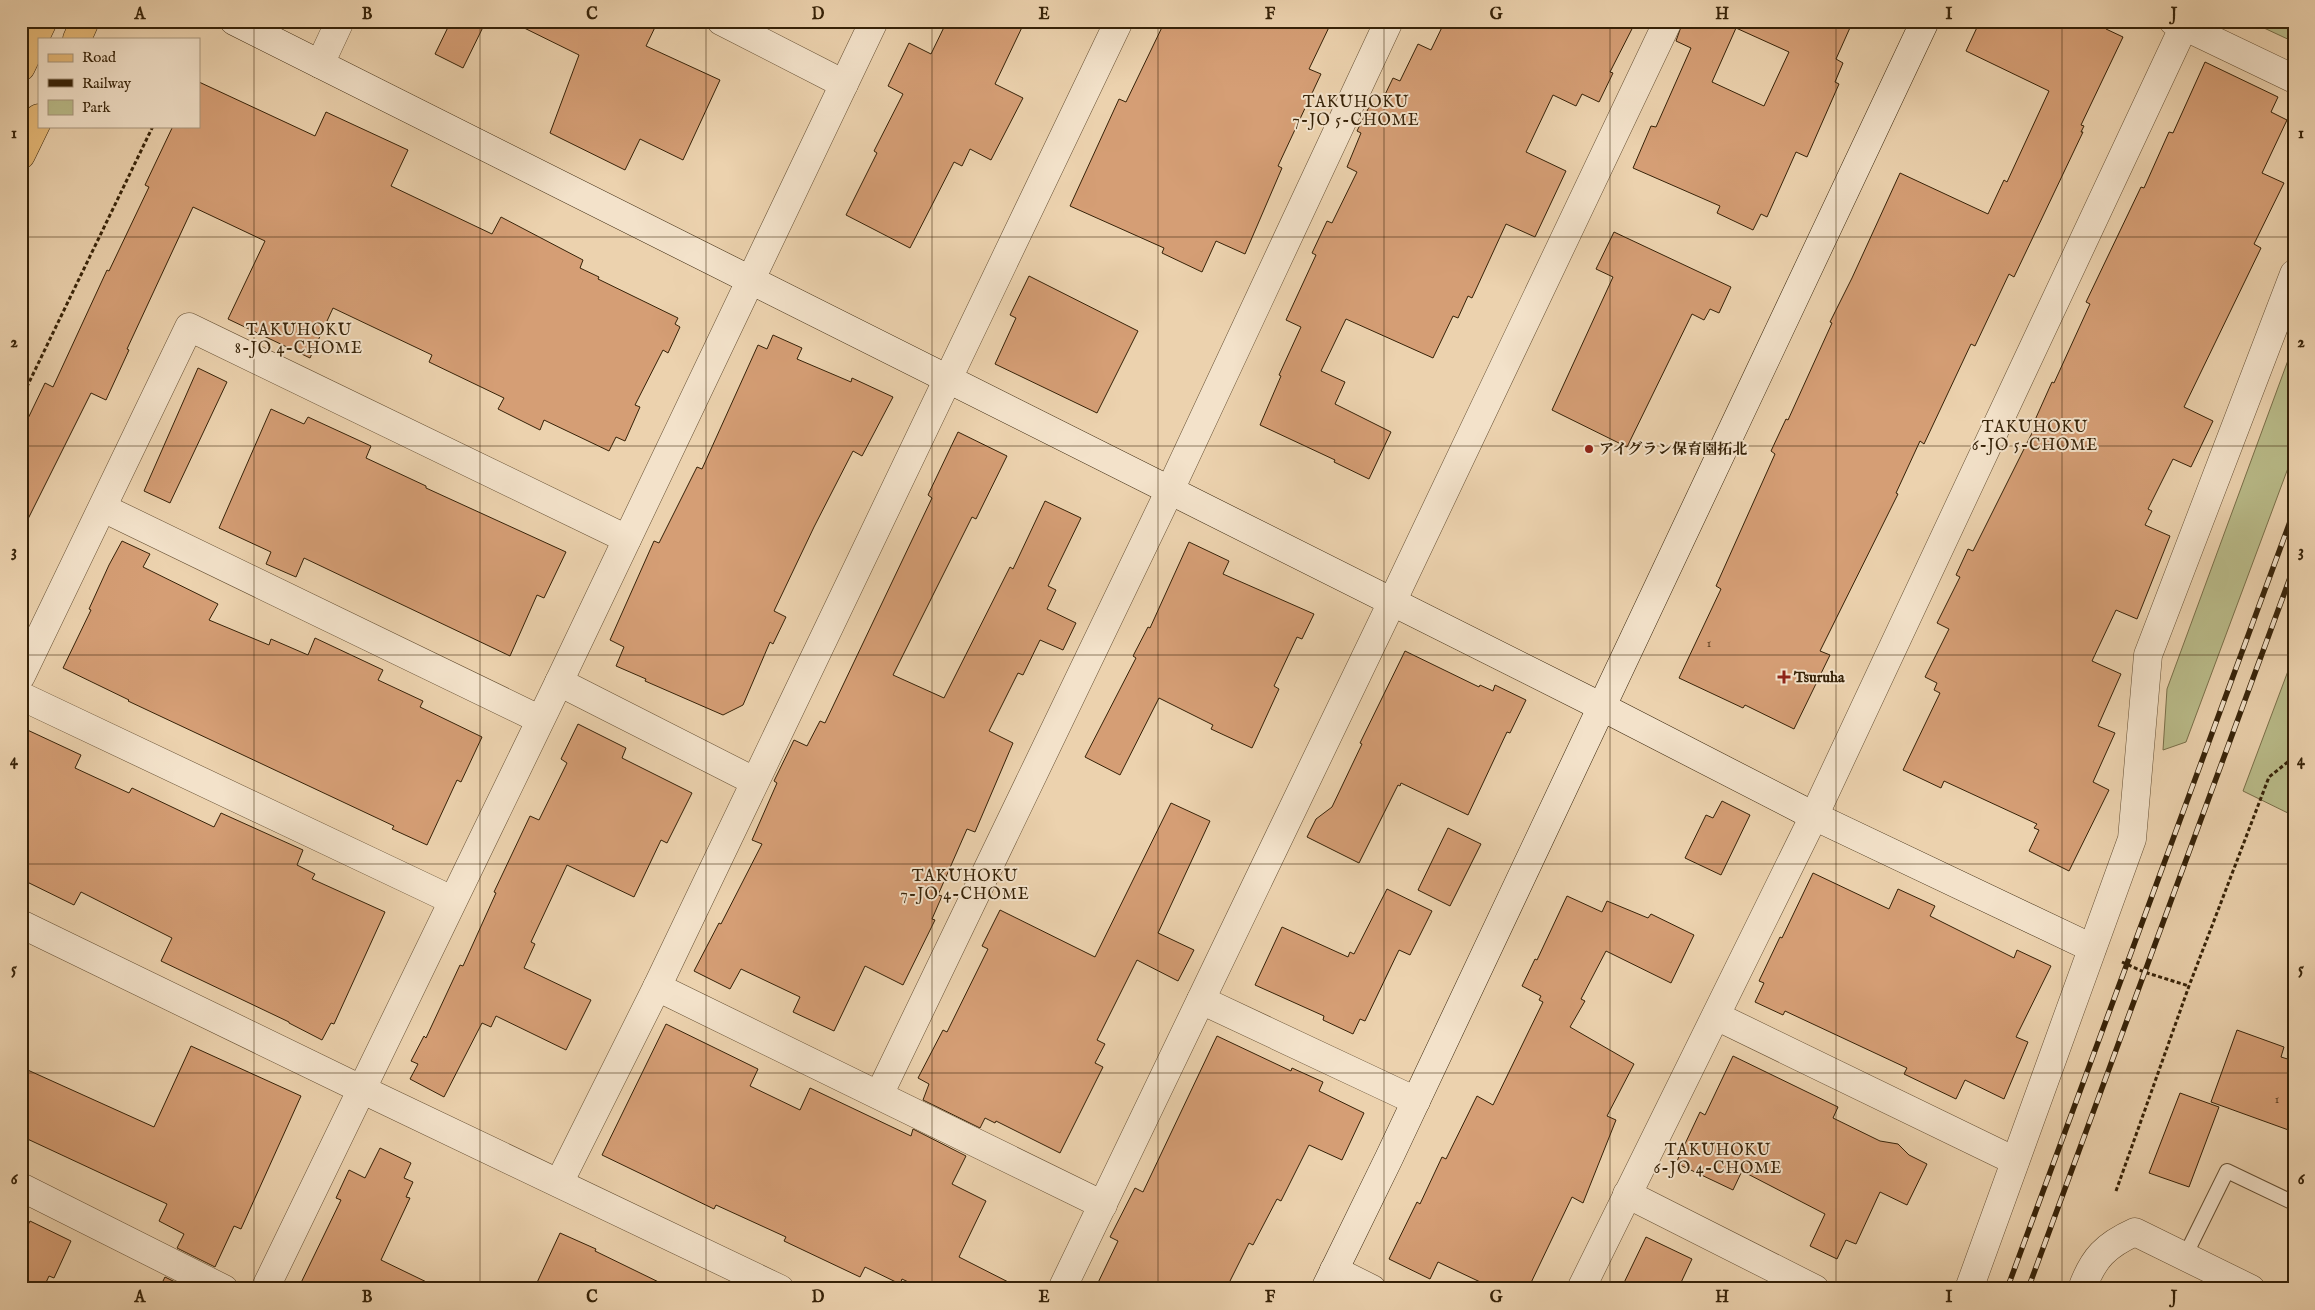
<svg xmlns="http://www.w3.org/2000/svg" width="2315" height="1310" font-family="'IM FELL English','Noto Serif JP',serif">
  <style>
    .green { fill: #b9bb89; stroke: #786e48 }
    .building { fill: #d59e75; stroke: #362208; fill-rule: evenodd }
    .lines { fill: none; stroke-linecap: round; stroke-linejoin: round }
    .lane-casing { stroke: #644e32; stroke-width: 16 }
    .street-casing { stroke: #644e32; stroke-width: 29 }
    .secondary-casing { stroke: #362208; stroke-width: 29 }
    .primary-casing { stroke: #362208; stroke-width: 29 }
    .path { stroke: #362208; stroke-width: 3; stroke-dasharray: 4 2.5; stroke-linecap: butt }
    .lane { stroke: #f3e2ca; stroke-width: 14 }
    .street { stroke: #f3e2ca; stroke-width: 28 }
    .secondary { stroke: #f3e2ca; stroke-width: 28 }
    .primary { stroke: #e6b977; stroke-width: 28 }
    .rail-casing { stroke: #362208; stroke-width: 5.5 }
    .rail { stroke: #f3e2ca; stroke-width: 4; stroke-dasharray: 11; stroke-linecap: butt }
    .grid { fill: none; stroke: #362208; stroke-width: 1; stroke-opacity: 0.55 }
    .poi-dot { fill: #8f2418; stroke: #f3e2ca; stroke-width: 2 }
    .labels { text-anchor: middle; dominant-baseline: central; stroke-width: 4; stroke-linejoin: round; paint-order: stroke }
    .number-label { font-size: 12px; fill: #5e4123 }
    .poi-label { font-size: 15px; font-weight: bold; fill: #362208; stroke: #f3e2ca; text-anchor: start }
    .neighbourhood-label { font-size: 16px; letter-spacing: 1px; fill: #362208; stroke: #f3e2ca }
    .neatline { fill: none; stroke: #362208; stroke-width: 2 }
    .grid-label { font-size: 16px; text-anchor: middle; font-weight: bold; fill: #362208 }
  </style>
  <rect width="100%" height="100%" fill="#ecd2ae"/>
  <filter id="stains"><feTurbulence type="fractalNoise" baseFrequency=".004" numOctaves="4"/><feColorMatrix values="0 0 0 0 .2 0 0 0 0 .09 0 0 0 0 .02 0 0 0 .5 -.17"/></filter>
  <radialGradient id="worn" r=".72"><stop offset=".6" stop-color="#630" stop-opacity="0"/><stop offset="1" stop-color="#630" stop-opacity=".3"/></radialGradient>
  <!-- green -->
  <g class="green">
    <polygon points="2249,21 2294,21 2294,42"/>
    <polygon points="2294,344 2294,452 2186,742 2163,750 2167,689"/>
    <polygon points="2294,655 2294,816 2243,791"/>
  </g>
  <!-- building -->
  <g class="building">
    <polygon points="451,21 486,21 463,68 435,54"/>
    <polygon points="510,21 658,21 646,46 720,80 683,160 640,139 625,170 550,133 579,55"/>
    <polygon points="947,21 1025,21 995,84 1023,98 991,160 970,149 962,166 954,162 910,248 846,215 877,153 874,151 903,94 888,86 909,43 931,54"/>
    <polygon points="1165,21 1332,21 1309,69 1321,74 1278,166 1282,168 1245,254 1216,241 1202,272 1162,253 1164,248 1070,206 1119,99 1126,102"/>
    <polygon points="1445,21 1651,21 1648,27 1636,21 1610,72 1613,73 1599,102 1582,94 1576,106 1553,95 1526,152 1566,171 1535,237 1506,224 1472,298 1468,296 1458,318 1453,316 1433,358 1346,319 1321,371 1345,382 1335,404 1391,432 1369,479 1334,462 1335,460 1260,425 1281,376 1279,375 1301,327 1286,320 1316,255 1312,253 1327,221 1332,223 1357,172 1347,167 1361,133 1357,131 1371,103 1379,107 1393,78 1400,81 1418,44 1431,50"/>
    <path d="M1683,21H1853L1836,59L1843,63L1835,82L1839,84L1807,157L1796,152L1767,217L1761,214L1753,230L1717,213L1720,206L1633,168L1651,126L1656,127L1691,48L1676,41ZM1736,28L1789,52L1764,106L1712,82Z"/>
    <polygon points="1980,21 2110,21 2106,29 2123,37 2081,125 2084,126 2081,132 2083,132 2014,277 2009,274 1975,346 1971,344 1924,444 1920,441 1896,493 1898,494 1820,651 1830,655 1794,729 1745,705 1743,708 1679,678 1721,589 1716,586 1775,454 1771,451 1786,419 1788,420 1832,323 1830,322 1852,278 1900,173 1988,214 2004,180 2007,182 2049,91 1966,51"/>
    <polygon points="2205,62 2278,97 2271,112 2287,120 2262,173 2284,183 2254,244 2261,248 2184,407 2213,421 2191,467 2173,459 2148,509 2152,511 2145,525 2170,536 2143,604 2137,619 2116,610 2092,661 2121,674 2098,726 2115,733 2093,782 2109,790 2069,871 2029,851 2039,830 2034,828 2037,824 1944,781 1941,788 1903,770 1940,693 1934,690 1937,683 1925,677 1949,629 1937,623 1960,577 1956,575 1968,549 1973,551 2038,421 2035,420 2052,382 2054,383 2090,304 2086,302 2141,187 2144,188 2169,132 2173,133"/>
    <polygon points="199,82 315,136 326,112 408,150 391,186 492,234 501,217 583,260 580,268 599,277 598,279 678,318 675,324 680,327 668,353 663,350 635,405 640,407 625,441 616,437 609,451 544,420 540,430 498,409 504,398 429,362 432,355 333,308 310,358 228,319 265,241 193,207 127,349 129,350 106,400 91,393 21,533 21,433 45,383 53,387 107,270 109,271 149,187 145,185 173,126 199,126"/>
    <polygon points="1614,232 1731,287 1719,313 1710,309 1704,320 1692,314 1627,447 1552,410 1613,277 1596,269"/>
    <polygon points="1029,276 1138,331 1097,413 995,364 1016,318 1010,315"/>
    <polygon points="773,335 802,348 797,359 851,382 852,378 893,397 862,456 853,451 814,527 774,611 786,617 773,644 770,642 743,705 723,715 645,681 646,679 616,666 624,647 610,640 654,541 659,543 697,467 702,469 758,345 767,349"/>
    <polygon points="198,368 227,382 170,503 144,491"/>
    <polygon points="271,409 304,424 308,417 371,446 366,458 426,486 426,488 566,552 544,598 537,595 510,656 304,558 296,577 266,564 271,552 219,528"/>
    <polygon points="958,432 1007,456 976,519 972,517 893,675 944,698 1010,567 1013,569 1045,501 1081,518 1048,586 1056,590 1047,609 1076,623 1063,650 1040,640 1023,675 1018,673 989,731 1013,743 975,832 967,829 938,895 942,896 932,919 935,920 903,985 865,966 834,1031 793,1012 800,997 741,969 730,989 694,971 719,923 721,924 762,844 752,840 777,783 774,781 794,740 807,746 820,721 825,723 932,498 928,495"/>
    <polygon points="122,541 150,554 143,567 218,604 209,620 269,645 271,639 308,655 315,638 383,670 378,680 423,701 420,707 482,737 461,782 457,780 427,845 392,829 394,826 128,701 129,700 63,668 91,610 89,609 109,565"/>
    <polygon points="1189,542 1229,561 1223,574 1314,614 1302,639 1297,637 1274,686 1279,689 1252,748 1211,729 1213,725 1159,698 1120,775 1085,757 1136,658 1133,656 1148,627 1150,628"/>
    <polygon points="1405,651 1479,687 1480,685 1493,691 1495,685 1526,700 1510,733 1507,732 1468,815 1401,783 1400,786 1398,785 1359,863 1307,837 1316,819 1332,807 1362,744 1360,743"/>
    <polygon points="578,724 626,748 622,758 692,793 667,843 661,840 634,897 567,865 531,942 535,944 524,968 591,1000 566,1050 496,1016 491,1027 482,1023 444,1097 410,1079 418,1064 411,1061 424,1036 426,1038 460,965 463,966 496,893 494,892 530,816 539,820 567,763 561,759"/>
    <polygon points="21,727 81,755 75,768 129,793 132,788 214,827 221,813 303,850 297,865 315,874 312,879 385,912 334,1024 331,1023 322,1040 289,1023 289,1022 161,961 172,938 81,892 74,905 21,879"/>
    <polygon points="1722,801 1750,815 1721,875 1685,858 1706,815 1713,818"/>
    <polygon points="1171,803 1210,821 1158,933 1194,950 1178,981 1137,960 1097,1040 1105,1044 1095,1063 1103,1067 1060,1153 996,1121 995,1123 985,1118 980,1128 923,1100 929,1084 918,1078 943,1030 947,1032 988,949 982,946 1000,910 1095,957"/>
    <polygon points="1448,828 1481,844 1450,906 1418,890"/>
    <polygon points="1813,873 1889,909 1898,889 1935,906 1930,916 2014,958 2017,950 2051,966 2016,1037 2028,1042 2004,1099 1965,1080 1956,1099 1904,1074 1907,1068 1785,1011 1783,1015 1755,1002 1764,983 1759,981 1780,937 1782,938"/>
    <polygon points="1387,889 1432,911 1410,955 1399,950 1365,1021 1360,1019 1353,1034 1323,1020 1324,1016 1255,985 1282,927 1348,957 1350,952 1354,954"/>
    <polygon points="1567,896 1602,912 1607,901 1648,918 1651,914 1694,935 1671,983 1606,951 1581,999 1585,1001 1570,1027 1634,1064 1607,1116 1616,1120 1583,1203 1572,1197 1528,1289 1495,1289 1438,1262 1430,1279 1389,1259 1417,1202 1420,1204 1442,1157 1446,1159 1477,1096 1493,1105 1543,1002 1539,1000 1541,996 1522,986 1535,959 1537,960"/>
    <polygon points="666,1024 758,1069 750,1086 800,1110 810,1088 911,1136 913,1129 966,1156 952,1184 986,1201 959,1257 1022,1289 923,1289 902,1279 900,1284 865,1267 860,1277 784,1241 786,1237 716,1205 714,1209 602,1155"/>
    <polygon points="2237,1030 2284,1047 2281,1057 2294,1061 2294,1132 2211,1102"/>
    <polygon points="1217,1036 1291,1071 1292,1068 1323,1082 1319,1091 1364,1113 1342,1160 1309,1145 1281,1201 1277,1199 1253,1245 1249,1243 1226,1289 1095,1289 1118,1241 1110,1237 1135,1188 1143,1192"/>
    <polygon points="191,1046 301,1096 241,1229 234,1226 215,1267 177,1248 184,1234 159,1221 167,1204 21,1136 21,1067 154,1127"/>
    <polygon points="1733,1056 1838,1107 1833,1118 1880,1141 1898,1144 1909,1155 1927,1164 1907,1205 1880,1192 1856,1244 1846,1240 1837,1259 1810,1246 1825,1214 1742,1171 1733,1190 1676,1163 1700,1112 1705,1115"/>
    <polygon points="2180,1093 2219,1107 2189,1187 2149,1173"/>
    <polygon points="380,1148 411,1163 404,1178 413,1182 406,1197 410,1198 381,1260 441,1289 298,1289 341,1200 336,1198 349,1170 365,1178"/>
    <polygon points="30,1221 71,1241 54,1278 49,1276 43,1289 21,1289 21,1239"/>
    <polygon points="560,1233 596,1249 595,1251 673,1289 534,1289"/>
    <polygon points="1646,1237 1692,1259 1678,1289 1621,1289"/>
    <polygon points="165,1277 189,1289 159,1289"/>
  </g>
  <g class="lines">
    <!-- lane casing -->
    <g class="lane-casing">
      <polyline id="lane" points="2185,1256 2227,1171 2294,1203"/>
    </g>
    <!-- street casing -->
    <g class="street-casing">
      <g id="street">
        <polyline points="721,21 844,84"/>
        <polyline points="2173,21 2294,79"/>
        <polyline points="320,64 340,21"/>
        <polyline points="103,508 539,719"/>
        <polyline points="21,676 189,327 627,539"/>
        <polyline points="559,682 754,781"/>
        <polyline points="21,696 452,900"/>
        <polyline points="21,924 361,1089 780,1289"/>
        <polyline points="657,987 1103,1205"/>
        <polyline points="1201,1000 1416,1101"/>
        <polyline points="1716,1016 2015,1161"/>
        <polyline points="879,1095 1170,490 1389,21"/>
        <polyline points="559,1183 657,987 1119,21"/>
        <polyline points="21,1187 224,1289"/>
        <polyline points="1627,1194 1815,1289"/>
        <polyline points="1334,1270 1372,1289"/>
        <polyline points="265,1289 559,682 874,21"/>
        <polyline points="1062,1289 1392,602 1668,21"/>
        <polyline points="1581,1289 1814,816 2184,26"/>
        <polyline points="1969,1289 2132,839 2148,655 2294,274"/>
        <path d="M2082,1289C2093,1258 2106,1245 2135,1232L2251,1289"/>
      </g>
    </g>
    <!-- secondary casing -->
    <g class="secondary-casing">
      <g id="secondary">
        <polyline points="234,21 1602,707 1814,816 2092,948"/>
        <polyline points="1325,1289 1389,1158 1925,21"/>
      </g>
    </g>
    <!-- primary casing -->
    <g class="primary-casing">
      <g id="primary">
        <polyline points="77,39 85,21"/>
        <polyline points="21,67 43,21"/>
        <polyline points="21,155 39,118"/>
      </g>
    </g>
    <!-- path -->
    <g class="path">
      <polyline points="21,399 153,126"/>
      <polyline points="2122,962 2144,972 2189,986"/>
      <polyline points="2116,1191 2189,986 2269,777 2294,757"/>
    </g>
    <!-- lane -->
    <use href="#lane" class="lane"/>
    <!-- street -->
    <use href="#street" class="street"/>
    <!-- secondary -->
    <use href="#secondary" class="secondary"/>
    <!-- primary -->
    <use href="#primary" class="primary"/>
    <!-- rail casing -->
    <g class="rail-casing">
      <g id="rail">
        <polyline points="2007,1289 2294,511"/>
        <polyline points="2028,1289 2294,567"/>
      </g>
    </g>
    <!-- rail -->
    <use href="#rail" class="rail"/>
  </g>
  <!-- grid -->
  <path class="grid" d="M254,21V1289M480,21V1289M706,21V1289M932,21V1289M1158,21V1289M1384,21V1289M1610,21V1289M1836,21V1289M2062,21V1289M21,237H2294M21,446H2294M21,655H2294M21,864H2294M21,1073H2294"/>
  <!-- markers -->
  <g class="poi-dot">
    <circle cx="1589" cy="449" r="5"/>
    <path d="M1781.5 669.5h5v5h5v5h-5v5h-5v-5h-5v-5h5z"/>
  </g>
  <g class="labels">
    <!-- number labels -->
    <g class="number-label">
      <text x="1709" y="643">1</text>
      <text x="2277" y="1099">1</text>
    </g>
    <!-- poi labels -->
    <g class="poi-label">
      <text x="1599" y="449">アイグラン保育園拓北</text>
      <text x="1794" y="677">Tsuruha</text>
    </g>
    <!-- neighbourhood labels -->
    <g class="neighbourhood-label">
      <text x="1356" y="103">TAKUHOKU<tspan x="1356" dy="18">7-JO 5-CHOME</tspan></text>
      <text x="299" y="331">TAKUHOKU<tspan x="299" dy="18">8-JO 4-CHOME</tspan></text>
      <text x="2035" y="428">TAKUHOKU<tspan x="2035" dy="18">6-JO 5-CHOME</tspan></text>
      <text x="965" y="877">TAKUHOKU<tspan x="965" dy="18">7-JO 4-CHOME</tspan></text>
      <text x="1718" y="1151">TAKUHOKU<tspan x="1718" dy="18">6-JO 4-CHOME</tspan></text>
    </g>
  </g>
  <!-- margin -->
  <rect width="2315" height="1310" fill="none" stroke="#ecd2ae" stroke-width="55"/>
  <!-- legend -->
  <rect x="38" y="38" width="162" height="90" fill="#f3e2ca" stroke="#a7957c"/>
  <rect x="48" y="54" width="25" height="8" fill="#e6b977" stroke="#a7957c"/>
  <text x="82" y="62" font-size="15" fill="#362208">Road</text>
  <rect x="48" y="79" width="25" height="8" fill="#362208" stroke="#a7957c"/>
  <text x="82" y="88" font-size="15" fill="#362208">Railway</text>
  <rect x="48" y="100" width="25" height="15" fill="#b9bb89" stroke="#a7957c"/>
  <text x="82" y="112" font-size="15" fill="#362208">Park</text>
  <rect x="28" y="28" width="2260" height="1254" class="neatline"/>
  <g class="grid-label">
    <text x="140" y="19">A</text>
    <text x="367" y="19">B</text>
    <text x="592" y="19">C</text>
    <text x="818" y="19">D</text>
    <text x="1044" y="19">E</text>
    <text x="1270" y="19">F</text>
    <text x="1496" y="19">G</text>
    <text x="1722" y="19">H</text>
    <text x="1949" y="19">I</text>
    <text x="2174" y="19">J</text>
    <text x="14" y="138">1</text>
    <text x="2301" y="138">1</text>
    <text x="14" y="347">2</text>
    <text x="2301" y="347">2</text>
    <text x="14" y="556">3</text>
    <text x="2301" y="556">3</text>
    <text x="14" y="765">4</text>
    <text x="2301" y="765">4</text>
    <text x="14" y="974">5</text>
    <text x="2301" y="974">5</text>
    <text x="14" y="1184">6</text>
    <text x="2301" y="1184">6</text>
    <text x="140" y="1302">A</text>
    <text x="367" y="1302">B</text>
    <text x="592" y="1302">C</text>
    <text x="818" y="1302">D</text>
    <text x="1044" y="1302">E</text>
    <text x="1270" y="1302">F</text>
    <text x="1496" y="1302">G</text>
    <text x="1722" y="1302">H</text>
    <text x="1949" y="1302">I</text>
    <text x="2174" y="1302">J</text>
  </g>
  <rect width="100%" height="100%" filter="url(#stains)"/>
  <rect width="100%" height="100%" fill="url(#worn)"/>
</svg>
